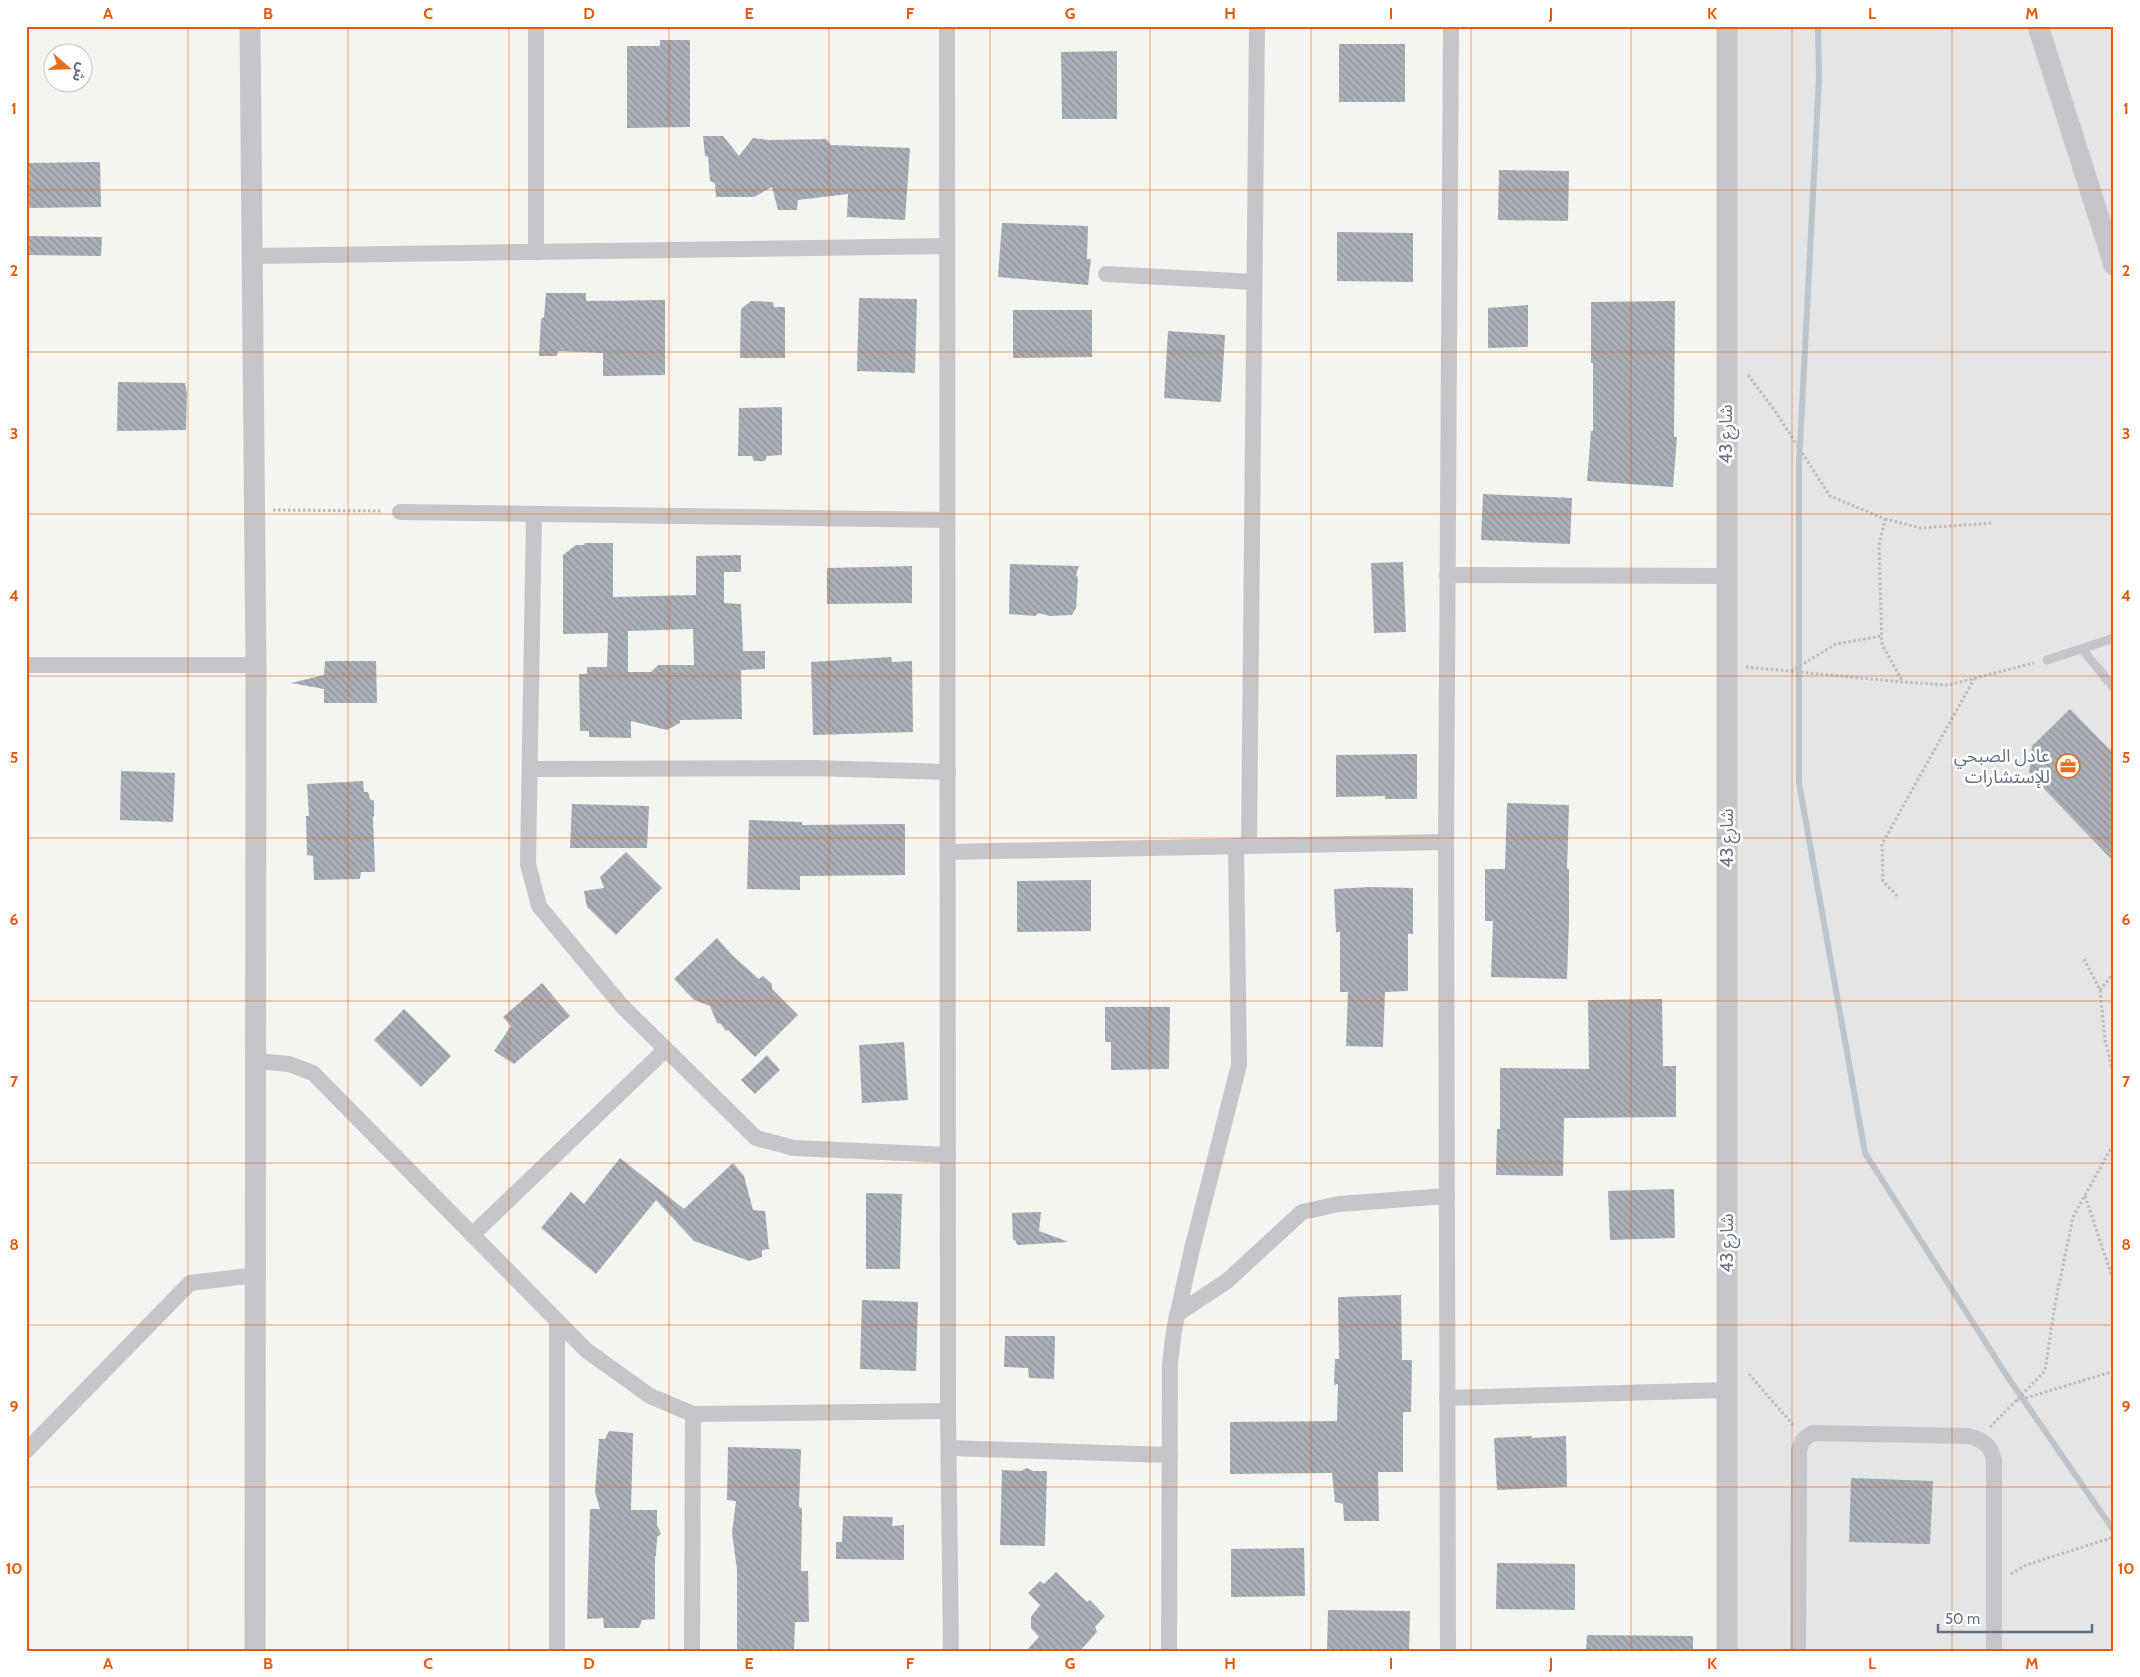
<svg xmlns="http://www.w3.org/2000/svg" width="2140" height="1677" font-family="Cabin,'Noto Sans Arabic',sans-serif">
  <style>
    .built { fill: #e4e5e4 }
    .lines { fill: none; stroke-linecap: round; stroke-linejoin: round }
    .stream { stroke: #bdc5cc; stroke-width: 6 }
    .building { fill: url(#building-back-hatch); fill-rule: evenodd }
    .path { stroke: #bbbcbf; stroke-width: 3; stroke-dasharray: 2.5 2.5; stroke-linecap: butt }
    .service { stroke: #c4c6ca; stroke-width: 9 }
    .minor { stroke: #c4c6ca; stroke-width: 16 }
    .tertiary { stroke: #c4c6ca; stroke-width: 21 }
    .grid { fill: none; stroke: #e8590c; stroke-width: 1; stroke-opacity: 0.55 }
    .labels { text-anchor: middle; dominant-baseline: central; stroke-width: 5; stroke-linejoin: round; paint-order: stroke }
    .street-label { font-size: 18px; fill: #636f82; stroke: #fff }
    .poi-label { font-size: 18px; fill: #636f82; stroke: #fff; text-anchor: end }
    .neatline { fill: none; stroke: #e8590c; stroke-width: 2 }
    .grid-label { font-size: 16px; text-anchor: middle; font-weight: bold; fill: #e8590c }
  </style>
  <defs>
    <pattern id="building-back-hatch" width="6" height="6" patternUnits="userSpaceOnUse" patternTransform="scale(1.25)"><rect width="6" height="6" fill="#aab0b7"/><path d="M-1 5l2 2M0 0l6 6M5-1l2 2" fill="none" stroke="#8e939a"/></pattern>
  </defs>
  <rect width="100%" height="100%" fill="#f4f4f0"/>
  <!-- built -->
  <rect class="built" x="1727" y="26" width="387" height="1625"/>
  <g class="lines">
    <!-- stream -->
    <polyline class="stream" points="1818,26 1819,78 1799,465 1799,783 1865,1153 2007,1376 2114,1531"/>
  </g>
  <!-- building -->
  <g class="building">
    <polygon points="660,40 690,40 690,127 627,128 627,46 660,46"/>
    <rect x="1339" y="44" width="66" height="58"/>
    <polygon points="1117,51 1117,119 1062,119 1061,52"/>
    <polygon points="703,136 723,136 739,156 753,138 768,140 826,139 831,145 910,148 905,220 847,217 848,194 798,200 797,210 778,210 772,187 754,197 716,197 715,183 710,181 708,157 705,156"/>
    <polygon points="100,162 101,207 26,208 26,163"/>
    <polygon points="1499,170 1569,171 1568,221 1498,220"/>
    <polygon points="1002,223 1088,226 1087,259 1091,259 1088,285 998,277"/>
    <polygon points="1337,232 1413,233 1413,282 1337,281"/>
    <polygon points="26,236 102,237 101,256 26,255"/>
    <polygon points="546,293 586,293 586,301 665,300 665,375 603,376 603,353 559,351 556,356 539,356 541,319 544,317"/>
    <polygon points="859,298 917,299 915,373 857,371"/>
    <polygon points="751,301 773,302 774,307 785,307 785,358 740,358 741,309"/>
    <polygon points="1675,301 1674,437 1677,437 1673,487 1587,481 1591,431 1593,431 1593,363 1591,363 1591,302"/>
    <polygon points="1528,305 1528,347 1488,348 1488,308"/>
    <polygon points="1013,310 1092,310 1092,357 1013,358"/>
    <polygon points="1168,331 1225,335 1221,402 1164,398"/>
    <polygon points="118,382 185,383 187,393 186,430 117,431"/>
    <polygon points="782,407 782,455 767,456 765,461 754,461 752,456 738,456 739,408"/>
    <polygon points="1483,494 1572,498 1570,544 1481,540"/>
    <path d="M585,543H613V597L696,595V556L741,555V572H724V603L741,604L743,651H765V669L741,670L742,719L680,720V723L667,730L631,721V738L589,737V731H580L579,674H587V667H607L608,633L563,634V555L576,545H584ZM693,629L694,665H658L651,672H628V631Z"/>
    <polygon points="1403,562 1406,632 1374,633 1371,563"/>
    <polygon points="1010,564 1079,566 1076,575 1078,578 1076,608 1072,615 1050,616 1039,613 1035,616 1009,614"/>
    <polygon points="912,566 912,603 827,604 827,568"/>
    <polygon points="891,657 892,662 912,661 913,732 813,735 811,662"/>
    <polygon points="325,661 376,661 377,703 324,703 324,689 291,683 324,675"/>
    <polygon points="2070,709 2114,754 2114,862 2029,773 2032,746"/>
    <polygon points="1417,754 1417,799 1385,799 1385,796 1336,797 1336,755"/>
    <polygon points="121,771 175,773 173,822 120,820"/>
    <polygon points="363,781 364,792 368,792 370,799 374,801 374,816 373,817 375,872 361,872 360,879 314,880 313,856 307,855 306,816 309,816 307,784"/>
    <polygon points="1507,803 1569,805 1567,869 1569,869 1569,921 1567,979 1491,977 1493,921 1485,921 1485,869 1505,869"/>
    <polygon points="572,804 649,806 647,848 570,848"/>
    <polygon points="749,820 802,822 802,825 905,824 905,875 800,876 800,890 747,889"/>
    <polygon points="626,852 662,888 616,935 587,907 584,891 604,888 600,877"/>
    <polygon points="1091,880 1091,931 1017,932 1017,881"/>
    <polygon points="1370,887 1413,888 1413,934 1408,934 1408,991 1385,992 1383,1047 1346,1046 1348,992 1340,992 1340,932 1336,932 1334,889"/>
    <polygon points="717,938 732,955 759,979 763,976 772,984 772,989 798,1015 755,1057 728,1030 726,1031 721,1024 717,1023 710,1006 694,1000 674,979"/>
    <polygon points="542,983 570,1016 514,1064 494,1051 511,1026 503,1017"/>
    <polygon points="1662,999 1663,1066 1676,1066 1676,1117 1564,1118 1563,1176 1496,1175 1497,1129 1500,1129 1500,1068 1589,1069 1588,1000"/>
    <polygon points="1105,1007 1170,1007 1169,1069 1111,1070 1111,1042 1105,1042"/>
    <polygon points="404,1009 451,1056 421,1087 374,1040"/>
    <polygon points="904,1042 908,1100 862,1103 859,1045"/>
    <polygon points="767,1055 780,1070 755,1094 741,1080"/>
    <polygon points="620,1158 684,1209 733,1163 744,1176 753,1210 765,1211 769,1249 762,1250 762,1257 749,1261 694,1241 656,1200 596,1274 541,1228 571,1192 584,1204"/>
    <polygon points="1674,1189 1675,1238 1610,1240 1608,1191"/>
    <polygon points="866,1193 902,1194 900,1269 866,1269"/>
    <polygon points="1041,1212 1039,1231 1069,1242 1017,1245 1016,1241 1013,1239 1012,1213"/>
    <polygon points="1401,1295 1402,1360 1412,1360 1411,1412 1403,1412 1403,1472 1378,1472 1379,1521 1344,1521 1343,1504 1335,1502 1332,1473 1230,1474 1230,1422 1337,1421 1338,1384 1334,1385 1335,1359 1339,1359 1338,1297"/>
    <polygon points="862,1300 918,1302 916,1371 860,1369"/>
    <polygon points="1005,1336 1055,1336 1054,1379 1029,1378 1028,1368 1004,1367"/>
    <polygon points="609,1431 633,1433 631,1510 657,1510 657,1525 661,1534 657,1537 656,1556 655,1556 655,1619 642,1620 639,1628 604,1628 603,1618 587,1619 590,1509 600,1509 595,1492 599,1439 605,1439"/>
    <polygon points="1532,1436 1532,1438 1566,1436 1567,1487 1497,1490 1494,1438"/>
    <polygon points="728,1447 801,1449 799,1506 802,1509 801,1571 808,1571 809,1622 795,1622 794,1651 737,1651 737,1569 732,1533 736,1501 727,1500"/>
    <polygon points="1027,1468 1033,1471 1047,1471 1045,1546 1000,1545 1002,1470 1021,1471"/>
    <polygon points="1851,1478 1933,1481 1930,1544 1849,1542"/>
    <polygon points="843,1516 893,1517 892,1526 904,1525 904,1560 836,1559 836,1542 842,1542"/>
    <polygon points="1304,1548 1305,1596 1231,1597 1231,1549"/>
    <polygon points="1497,1563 1575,1564 1575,1610 1496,1609"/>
    <polygon points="1056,1572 1087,1602 1090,1600 1105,1616 1095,1627 1097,1632 1080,1651 1026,1651 1039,1637 1031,1628 1031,1617 1040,1605 1028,1593 1040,1581 1044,1584"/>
    <polygon points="1328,1610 1410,1611 1409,1651 1327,1651"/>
    <polygon points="1587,1635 1693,1636 1693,1651 1586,1651"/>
  </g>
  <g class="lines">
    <!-- path -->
    <g class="path">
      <polyline points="1748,375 1775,411 1830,496 1885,519 1879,545 1882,645 1903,682"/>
      <polyline points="273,510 382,511"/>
      <polyline points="1885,519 1921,528 1993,523"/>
      <polyline points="1746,667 1903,682 1948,685 2034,663"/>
      <polyline points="1791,671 1836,644 1882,636"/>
      <polyline points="1897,896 1883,881 1882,844 1974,679"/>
      <polyline points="2084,959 2100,990 2105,1040 2114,1075"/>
      <polyline points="2100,990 2114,973"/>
      <polyline points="2085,1196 2114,1282"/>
      <polyline points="1749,1374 1794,1426"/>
      <polyline points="2016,1401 2114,1371"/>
      <polyline points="1990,1427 2045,1371 2055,1304 2073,1217 2114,1143"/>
      <polyline points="2011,1574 2026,1565 2114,1537"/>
    </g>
    <!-- service -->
    <g class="service">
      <polyline points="2082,649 2114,688"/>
      <polyline points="2047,660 2114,638"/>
    </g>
    <!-- minor -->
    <g class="minor">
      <polyline points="536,26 536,252"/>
      <polyline points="947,26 948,1411 951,1651"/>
      <polyline points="252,256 947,246"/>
      <polyline points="1106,274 1254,282"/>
      <polyline points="400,512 947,520"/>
      <polyline points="534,514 528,864 539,906 622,1006 756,1138 794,1148 948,1155"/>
      <polyline points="1447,575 1726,576"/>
      <polyline points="26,665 256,665"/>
      <polyline points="530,769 813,768 948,772"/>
      <polyline points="1249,846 1257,26"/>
      <polyline points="948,852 1446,842"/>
      <polyline points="256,1061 289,1064 313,1073 586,1350 650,1396 693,1414 948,1411"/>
      <polyline points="472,1235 666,1049"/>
      <polyline points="1177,1314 1227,1281 1302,1212 1339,1204 1447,1196"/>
      <polyline points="1447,1398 1727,1390"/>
      <polyline points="949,1448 1170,1455"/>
      <polyline points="26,1451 190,1283 256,1275"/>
      <polyline points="557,1651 557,1321"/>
      <polyline points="692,1651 693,1414"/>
      <polyline points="1169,1651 1170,1364 1174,1330 1192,1249 1239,1065 1236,846"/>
      <polyline points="1448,1651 1446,842 1451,26"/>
      <path d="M1798,1651L1799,1449L1803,1440L1812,1433L1968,1436C1982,1439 1991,1445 1994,1460V1651"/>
    </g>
    <!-- tertiary -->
    <g class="tertiary">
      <polyline points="250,26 256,665 255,1651"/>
      <polyline points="1727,26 1727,1651"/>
      <polyline points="2038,26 2114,265"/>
    </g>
  </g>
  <!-- grid -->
  <path class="grid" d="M188,26V1651M348,26V1651M509,26V1651M669,26V1651M829,26V1651M990,26V1651M1150,26V1651M1311,26V1651M1471,26V1651M1631,26V1651M1792,26V1651M1952,26V1651M26,190H2114M26,352H2114M26,514H2114M26,676H2114M26,838H2114M26,1001H2114M26,1163H2114M26,1325H2114M26,1487H2114"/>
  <!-- icons -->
  <defs>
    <g id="office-ring" transform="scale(1.25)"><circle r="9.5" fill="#fff" stroke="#e56e20" stroke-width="1.5"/><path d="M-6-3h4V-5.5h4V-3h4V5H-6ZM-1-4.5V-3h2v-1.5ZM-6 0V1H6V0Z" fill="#e56e20"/></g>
  </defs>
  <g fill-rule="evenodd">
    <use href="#office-ring" x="2068" y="766"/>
  </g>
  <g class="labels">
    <!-- street labels -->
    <g class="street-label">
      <text transform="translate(1726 434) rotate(-90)">شارع 43</text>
      <text transform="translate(1727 838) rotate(-90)">شارع 43</text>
      <text transform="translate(1727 1243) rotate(-90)">شارع 43</text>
    </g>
    <!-- poi labels -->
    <g class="poi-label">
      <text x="2050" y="756">عادل الصبحي<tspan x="2050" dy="21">للإستشارات</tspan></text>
    </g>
  </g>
  <!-- border -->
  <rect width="2140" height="1677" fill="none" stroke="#ffffff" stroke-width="55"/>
  <!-- north arrow -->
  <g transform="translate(68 68) rotate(110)"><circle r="24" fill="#ffffff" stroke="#c1c5cd"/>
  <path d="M0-4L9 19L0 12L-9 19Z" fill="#e56e20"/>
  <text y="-8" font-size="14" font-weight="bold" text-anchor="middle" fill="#636f82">ش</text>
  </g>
  <!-- scale -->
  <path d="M1938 1624v8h154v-8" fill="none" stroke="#636f82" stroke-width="2.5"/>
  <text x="1945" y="1624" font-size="15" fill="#636f82" stroke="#ffffff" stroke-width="4" paint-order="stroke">50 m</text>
  <rect x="28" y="28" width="2084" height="1622" class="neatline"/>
  <g class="grid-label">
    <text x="108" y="19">A</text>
    <text x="268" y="19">B</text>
    <text x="428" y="19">C</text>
    <text x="589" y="19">D</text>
    <text x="749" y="19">E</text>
    <text x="910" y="19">F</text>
    <text x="1070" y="19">G</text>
    <text x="1230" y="19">H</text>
    <text x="1391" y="19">I</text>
    <text x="1551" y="19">J</text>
    <text x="1712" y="19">K</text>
    <text x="1872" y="19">L</text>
    <text x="2032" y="19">M</text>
    <text x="14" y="114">1</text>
    <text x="2126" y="114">1</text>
    <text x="14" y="276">2</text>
    <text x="2126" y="276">2</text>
    <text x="14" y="439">3</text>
    <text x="2126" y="439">3</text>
    <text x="14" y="601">4</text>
    <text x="2126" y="601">4</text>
    <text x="14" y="763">5</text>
    <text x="2126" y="763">5</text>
    <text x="14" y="925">6</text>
    <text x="2126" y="925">6</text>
    <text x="14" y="1087">7</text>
    <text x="2126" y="1087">7</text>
    <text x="14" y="1250">8</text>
    <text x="2126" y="1250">8</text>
    <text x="14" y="1412">9</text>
    <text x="2126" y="1412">9</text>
    <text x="14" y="1574">10</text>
    <text x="2126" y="1574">10</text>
    <text x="108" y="1669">A</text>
    <text x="268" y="1669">B</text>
    <text x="428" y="1669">C</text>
    <text x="589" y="1669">D</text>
    <text x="749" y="1669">E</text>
    <text x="910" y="1669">F</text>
    <text x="1070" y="1669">G</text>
    <text x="1230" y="1669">H</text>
    <text x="1391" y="1669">I</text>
    <text x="1551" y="1669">J</text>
    <text x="1712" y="1669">K</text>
    <text x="1872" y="1669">L</text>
    <text x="2032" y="1669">M</text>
  </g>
</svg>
